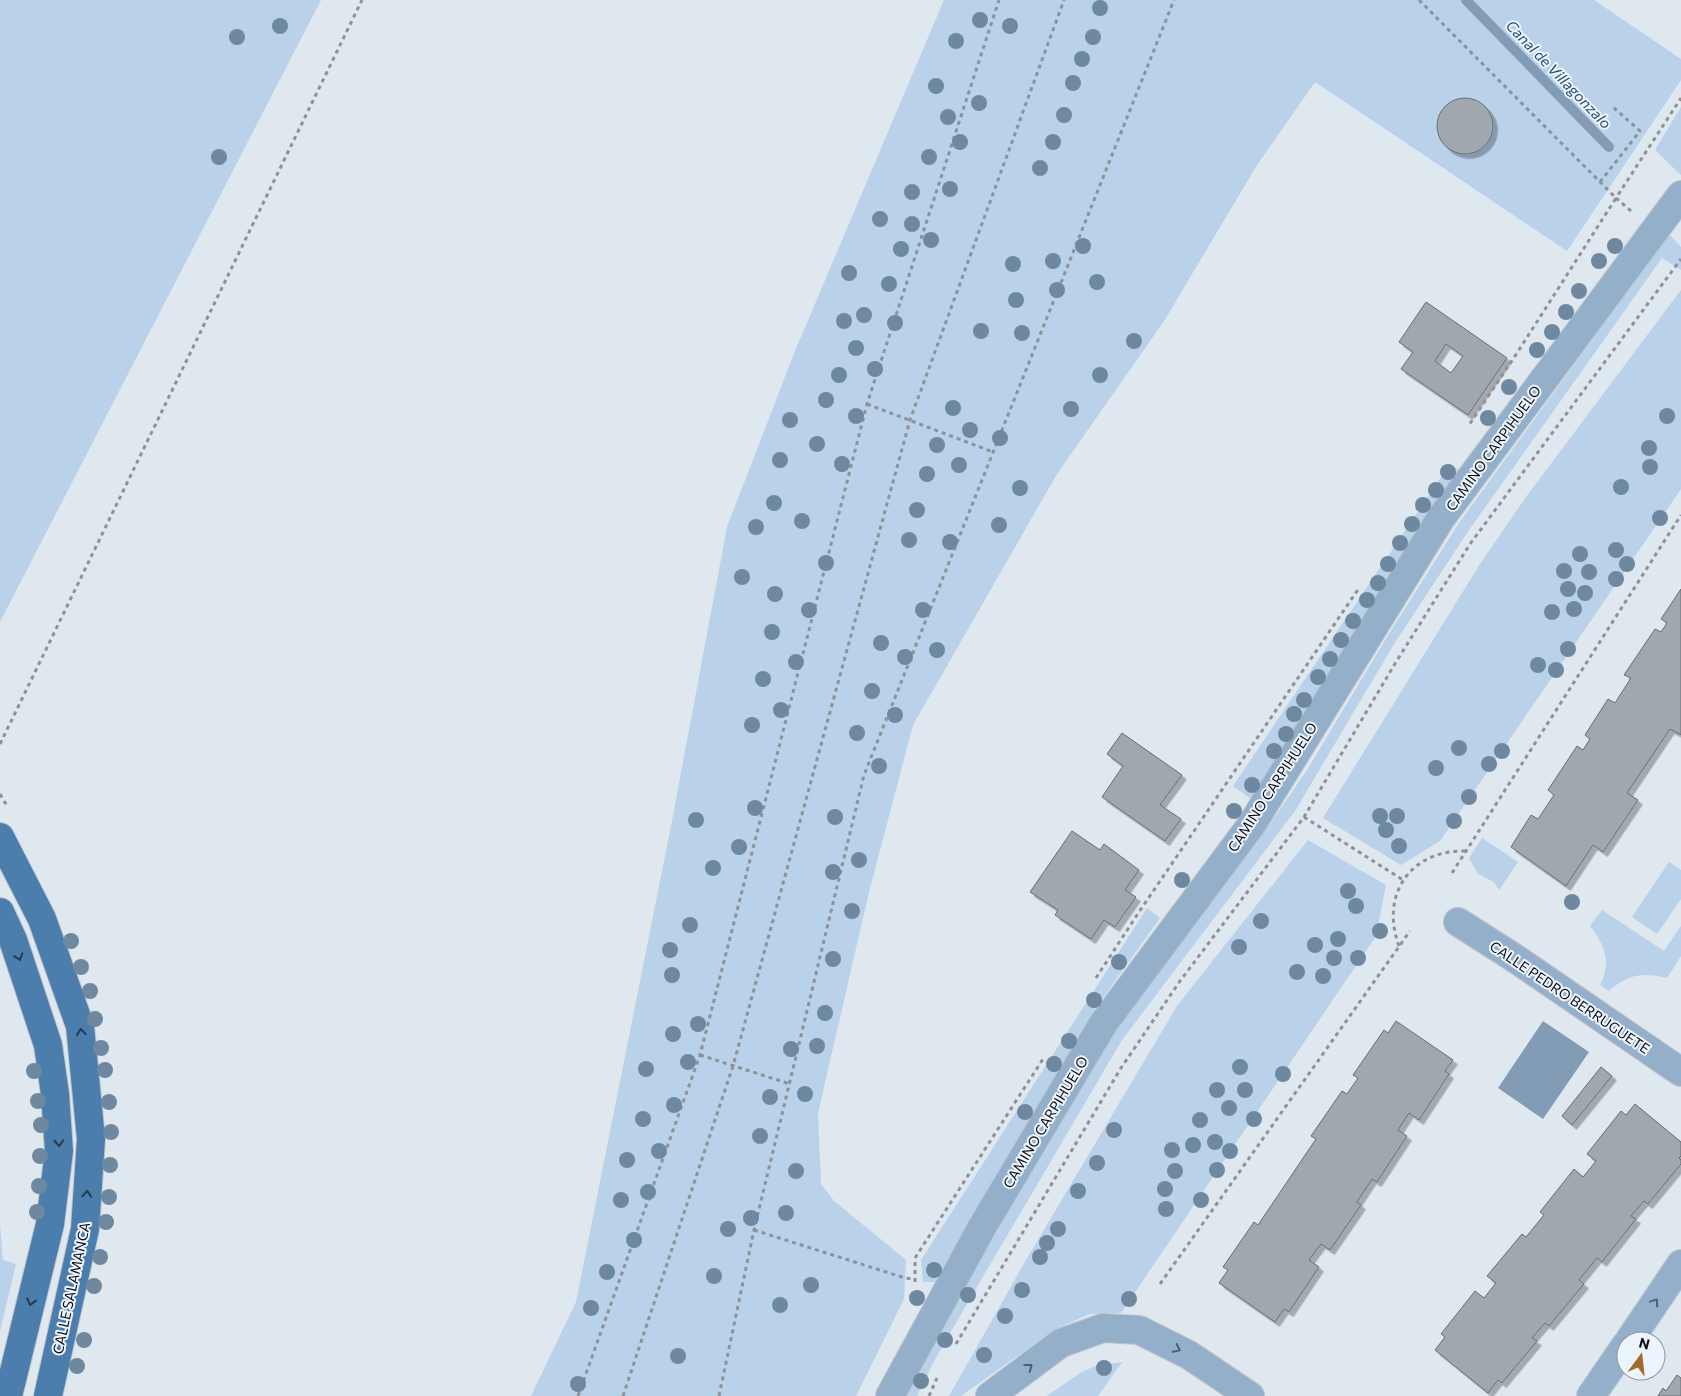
<svg xmlns="http://www.w3.org/2000/svg" width="1681" height="1396" font-family="Commissioner,sans-serif">
  <style>
    .green { fill: #b9d1e9 }
    .water { fill: #839cb5 }
    .lines { fill: none; stroke-linecap: round; stroke-linejoin: round }
    .stream { stroke: #839cb5; stroke-width: 10 }
    .building { fill: #a0a7af; stroke: #666d74; fill-rule: evenodd; filter: url(#shadow) }
    .minor-casing { stroke: #bdc4cb; stroke-width: 30 }
    .major-casing { stroke: #bdc4cb; stroke-width: 30 }
    .path { stroke: #8d9298; stroke-width: 3; stroke-dasharray: 4 4; stroke-linecap: butt }
    .minor { stroke: #94afc9; stroke-width: 28 }
    .major { stroke: #4b7ead; stroke-width: 28 }
    .tree { fill: #6d889f }
    .oneway { stroke: #253b4f }
    .oneway2 { stroke: #505e6d }
    .labels { text-anchor: middle; dominant-baseline: central; stroke-width: 4; stroke-linejoin: round; paint-order: stroke }
    .street-label { font-size: 14px; fill: #0c0e11; stroke: #ecf4fd }
    .water-label { font-size: 15px; font-style: italic; fill: #254e73; stroke: #ecf4fd }
  </style>
  <defs>
    <filter id="shadow"><feDropShadow dx="4.5" dy="4.5" stdDeviation="0" flood-color="#0004"/></filter>
  </defs>
  <rect width="100%" height="100%" fill="#dfe7ef"/>
  <!-- green -->
  <g class="green">
    <polygon points="0,0 321,0 0,622"/>
    <polygon points="944,0 1594,0 1681,59 1681,80 1567,251 1315,82 1257,165 1164,321 1057,474 913,725 869,892 818,1113 821,1184 834,1201 906,1260 904,1299 856,1396 531,1396 576,1302 671,826 727,527 795,351"/>
    <polygon points="1681,107 1681,175 1655,150"/>
    <polygon points="1669,234 1681,247 1681,270 1662,258 1469,530 1394,644 1295,811 1122,1040 964,1309 934,1361 917,1396 905,1396 929,1350 1039,1158 1116,1029 1263,834 1307,770 1387,637 1459,523"/>
    <polygon points="1681,290 1681,489 1440,841 1401,865 1323,818 1480,564 1526,497"/>
    <polygon points="1450,464 1458,470 1251,799 1233,786"/>
    <polygon points="1482,838 1518,862 1499,890 1494,882 1478,874 1469,858"/>
    <polygon points="1308,840 1386,885 1376,936 1121,1313 1089,1314 1054,1330 961,1396 949,1396 1026,1260 1177,1006"/>
    <polygon points="1669,862 1681,870 1681,899 1657,934 1632,917"/>
    <polygon points="1147,908 1160,918 1095,1009 935,1282 923,1282 921,1260"/>
    <path d="M1602,910L1664,951L1681,926V956L1667,978C1642,972 1628,974 1609,991L1600,985C1612,963 1605,945 1590,926Z"/>
    <polygon points="0,1225 3,1260 16,1264 0,1331"/>
    <polygon points="1122,1362 1098,1396 1047,1396 1080,1373 1095,1366"/>
  </g>
  <!-- water -->
  <polygon class="water" points="1543,1021 1589,1052 1543,1119 1498,1088"/>
  <g class="lines">
    <!-- stream -->
    <polyline class="stream" points="1466,0 1609,147"/>
  </g>
  <!-- building -->
  <g class="building">
    <circle cx="1465" cy="126" r="28"/>
    <path d="M1426,302L1507,358L1468,415L1401,369L1413,352L1399,342ZM1446,344L1463,356L1451,373L1435,361Z"/>
    <polygon points="1681,589 1681,735 1670,729 1627,793 1638,800 1603,852 1593,845 1566,886 1511,847 1531,815 1538,819 1554,795 1548,790 1577,746 1583,750 1590,739 1585,735 1608,699 1615,703 1631,678 1624,675 1655,629 1661,632 1667,623 1661,619"/>
    <polygon points="1122,733 1182,775 1160,805 1181,819 1165,841 1102,797 1123,766 1107,754"/>
    <polygon points="1072,831 1100,850 1104,844 1139,870 1125,890 1136,897 1124,914 1115,927 1104,920 1091,939 1055,915 1058,910 1030,892"/>
    <polygon points="1396,1021 1453,1060 1445,1071 1449,1074 1419,1120 1409,1113 1398,1130 1407,1136 1377,1182 1372,1179 1357,1202 1361,1205 1330,1250 1321,1244 1309,1260 1319,1267 1289,1312 1284,1309 1275,1322 1219,1283 1228,1270 1223,1267 1254,1222 1258,1225 1316,1139 1311,1136 1342,1091 1347,1094 1358,1078 1353,1075 1384,1030 1388,1033"/>
    <polygon points="1601,1067 1612,1076 1572,1125 1562,1116"/>
    <polygon points="1635,1104 1681,1142 1681,1156 1679,1158 1681,1160 1681,1164 1648,1204 1644,1201 1631,1216 1636,1219 1602,1262 1597,1258 1579,1280 1584,1284 1549,1326 1545,1323 1532,1338 1537,1341 1502,1383 1498,1380 1488,1393 1435,1350 1445,1337 1441,1334 1475,1291 1484,1298 1496,1283 1487,1276 1522,1234 1526,1237 1544,1215 1540,1212 1574,1169 1583,1177 1596,1161 1587,1154 1621,1111 1626,1115"/>
    <polygon points="1677,1375 1681,1378 1681,1396 1658,1396 1663,1388 1666,1391"/>
  </g>
  <g class="lines">
    <!-- minor casing -->
    <g class="minor-casing">
      <g id="minor">
        <polyline points="1458,922 1513,957 1681,1072"/>
        <polyline points="1629,1341 1681,1264"/>
        <polyline points="890,1396 981,1229 1103,1024 1252,824 1441,518 1681,195"/>
        <polyline points="990,1396 1061,1343 1103,1328 1139,1330 1189,1355 1250,1396"/>
        <polyline points="1591,1396 1626,1345"/>
      </g>
    </g>
    <!-- major casing -->
    <g class="major-casing">
      <g id="major">
        <polyline points="0,837 42,919 80,1026 91,1139 85,1229 48,1396"/>
        <polyline points="0,912 13,940 48,1045 55,1094 59,1151 50,1224 8,1396"/>
      </g>
    </g>
    <!-- path -->
    <g class="path">
      <polyline points="1419,0 1616,198 1517,353 1469,425"/>
      <polyline points="1600,182 1640,131 1613,107"/>
      <polyline points="1631,211 1616,198 1681,98"/>
      <polyline points="867,404 993,452"/>
      <polyline points="0,744 362,0"/>
      <polyline points="0,794 7,806"/>
      <polyline points="1304,817 1403,880"/>
      <polyline points="1452,873 1681,515"/>
      <path d="M1399,946C1380,895 1410,850 1465,851"/>
      <polyline points="1096,978 1137,915 1359,588"/>
      <polyline points="700,1055 790,1084"/>
      <polyline points="754,1230 905,1278 915,1279"/>
      <polyline points="915,1282 915,1258 1043,1059"/>
      <polyline points="1160,1284 1410,931"/>
      <polyline points="956,1344 1121,1068 1180,981 1304,817 1396,662 1470,544 1681,259"/>
      <polyline points="578,1396 700,1055 867,404 999,0"/>
      <polyline points="623,1396 733,1066 910,420 1064,0"/>
      <polyline points="719,1396 754,1230 864,775 1174,0"/>
      <polyline points="929,1396 937,1378"/>
    </g>
    <!-- minor -->
    <use href="#minor" class="minor"/>
    <!-- major -->
    <use href="#major" class="major"/>
  </g>
  <!-- trees -->
  <g class="tree">
    <circle cx="1100" cy="8" r="8"/>
    <circle cx="980" cy="20" r="8"/>
    <circle cx="280" cy="26" r="8"/>
    <circle cx="1010" cy="26" r="8"/>
    <circle cx="237" cy="37" r="8"/>
    <circle cx="1093" cy="37" r="8"/>
    <circle cx="956" cy="41" r="8"/>
    <circle cx="1082" cy="59" r="8"/>
    <circle cx="1073" cy="83" r="8"/>
    <circle cx="936" cy="86" r="8"/>
    <circle cx="979" cy="103" r="8"/>
    <circle cx="1064" cy="115" r="8"/>
    <circle cx="948" cy="117" r="8"/>
    <circle cx="960" cy="142" r="8"/>
    <circle cx="1053" cy="142" r="8"/>
    <circle cx="219" cy="157" r="8"/>
    <circle cx="929" cy="157" r="8"/>
    <circle cx="1040" cy="168" r="8"/>
    <circle cx="950" cy="189" r="8"/>
    <circle cx="912" cy="192" r="8"/>
    <circle cx="880" cy="219" r="8"/>
    <circle cx="912" cy="224" r="8"/>
    <circle cx="931" cy="240" r="8"/>
    <circle cx="1083" cy="246" r="8"/>
    <circle cx="1615" cy="246" r="8"/>
    <circle cx="901" cy="249" r="8"/>
    <circle cx="1053" cy="261" r="8"/>
    <circle cx="1599" cy="261" r="8"/>
    <circle cx="1013" cy="264" r="8"/>
    <circle cx="849" cy="273" r="8"/>
    <circle cx="1097" cy="282" r="8"/>
    <circle cx="889" cy="284" r="8"/>
    <circle cx="1057" cy="290" r="8"/>
    <circle cx="1579" cy="291" r="8"/>
    <circle cx="1016" cy="300" r="8"/>
    <circle cx="1566" cy="312" r="8"/>
    <circle cx="864" cy="315" r="8"/>
    <circle cx="844" cy="321" r="8"/>
    <circle cx="895" cy="323" r="8"/>
    <circle cx="981" cy="331" r="8"/>
    <circle cx="1552" cy="332" r="8"/>
    <circle cx="1022" cy="333" r="8"/>
    <circle cx="1134" cy="341" r="8"/>
    <circle cx="856" cy="348" r="8"/>
    <circle cx="1537" cy="350" r="8"/>
    <circle cx="875" cy="369" r="8"/>
    <circle cx="839" cy="375" r="8"/>
    <circle cx="1100" cy="375" r="8"/>
    <circle cx="1509" cy="387" r="8"/>
    <circle cx="826" cy="400" r="8"/>
    <circle cx="953" cy="408" r="8"/>
    <circle cx="1071" cy="409" r="8"/>
    <circle cx="856" cy="416" r="8"/>
    <circle cx="1667" cy="416" r="8"/>
    <circle cx="1488" cy="418" r="8"/>
    <circle cx="790" cy="420" r="8"/>
    <circle cx="970" cy="430" r="8"/>
    <circle cx="1000" cy="438" r="8"/>
    <circle cx="817" cy="444" r="8"/>
    <circle cx="937" cy="445" r="8"/>
    <circle cx="1649" cy="448" r="8"/>
    <circle cx="780" cy="460" r="8"/>
    <circle cx="842" cy="464" r="8"/>
    <circle cx="959" cy="465" r="8"/>
    <circle cx="1650" cy="467" r="8"/>
    <circle cx="1448" cy="472" r="8"/>
    <circle cx="927" cy="474" r="8"/>
    <circle cx="1621" cy="487" r="8"/>
    <circle cx="1020" cy="488" r="8"/>
    <circle cx="1436" cy="490" r="8"/>
    <circle cx="774" cy="503" r="8"/>
    <circle cx="1423" cy="505" r="8"/>
    <circle cx="917" cy="510" r="8"/>
    <circle cx="1660" cy="518" r="8"/>
    <circle cx="802" cy="521" r="8"/>
    <circle cx="1412" cy="524" r="8"/>
    <circle cx="999" cy="525" r="8"/>
    <circle cx="756" cy="527" r="8"/>
    <circle cx="909" cy="540" r="8"/>
    <circle cx="950" cy="542" r="8"/>
    <circle cx="1400" cy="543" r="8"/>
    <circle cx="1616" cy="550" r="8"/>
    <circle cx="1580" cy="554" r="8"/>
    <circle cx="826" cy="563" r="8"/>
    <circle cx="1388" cy="564" r="8"/>
    <circle cx="1627" cy="564" r="8"/>
    <circle cx="1564" cy="571" r="8"/>
    <circle cx="1589" cy="572" r="8"/>
    <circle cx="742" cy="577" r="8"/>
    <circle cx="1616" cy="579" r="8"/>
    <circle cx="1378" cy="583" r="8"/>
    <circle cx="1568" cy="589" r="8"/>
    <circle cx="1585" cy="593" r="8"/>
    <circle cx="775" cy="594" r="8"/>
    <circle cx="1367" cy="600" r="8"/>
    <circle cx="1574" cy="609" r="8"/>
    <circle cx="809" cy="610" r="8"/>
    <circle cx="923" cy="610" r="8"/>
    <circle cx="1552" cy="612" r="8"/>
    <circle cx="1353" cy="621" r="8"/>
    <circle cx="772" cy="632" r="8"/>
    <circle cx="1341" cy="640" r="8"/>
    <circle cx="881" cy="643" r="8"/>
    <circle cx="1568" cy="649" r="8"/>
    <circle cx="937" cy="650" r="8"/>
    <circle cx="905" cy="657" r="8"/>
    <circle cx="1330" cy="659" r="8"/>
    <circle cx="796" cy="662" r="8"/>
    <circle cx="1538" cy="665" r="8"/>
    <circle cx="1556" cy="670" r="8"/>
    <circle cx="1318" cy="677" r="8"/>
    <circle cx="763" cy="679" r="8"/>
    <circle cx="872" cy="691" r="8"/>
    <circle cx="1304" cy="700" r="8"/>
    <circle cx="781" cy="710" r="8"/>
    <circle cx="1294" cy="714" r="8"/>
    <circle cx="895" cy="715" r="8"/>
    <circle cx="752" cy="725" r="8"/>
    <circle cx="857" cy="733" r="8"/>
    <circle cx="1286" cy="734" r="8"/>
    <circle cx="1459" cy="748" r="8"/>
    <circle cx="1274" cy="751" r="8"/>
    <circle cx="1502" cy="751" r="8"/>
    <circle cx="1489" cy="764" r="8"/>
    <circle cx="879" cy="766" r="8"/>
    <circle cx="1436" cy="768" r="8"/>
    <circle cx="1252" cy="785" r="8"/>
    <circle cx="1469" cy="797" r="8"/>
    <circle cx="755" cy="808" r="8"/>
    <circle cx="1234" cy="811" r="8"/>
    <circle cx="1380" cy="816" r="8"/>
    <circle cx="1397" cy="816" r="8"/>
    <circle cx="835" cy="817" r="8"/>
    <circle cx="696" cy="820" r="8"/>
    <circle cx="1454" cy="821" r="8"/>
    <circle cx="1386" cy="830" r="8"/>
    <circle cx="1399" cy="846" r="8"/>
    <circle cx="739" cy="847" r="8"/>
    <circle cx="859" cy="860" r="8"/>
    <circle cx="713" cy="868" r="8"/>
    <circle cx="833" cy="872" r="8"/>
    <circle cx="1182" cy="880" r="8"/>
    <circle cx="1348" cy="891" r="8"/>
    <circle cx="1572" cy="902" r="8"/>
    <circle cx="1356" cy="906" r="8"/>
    <circle cx="852" cy="911" r="8"/>
    <circle cx="1261" cy="921" r="8"/>
    <circle cx="690" cy="925" r="8"/>
    <circle cx="1380" cy="931" r="8"/>
    <circle cx="1338" cy="939" r="8"/>
    <circle cx="71" cy="941" r="8"/>
    <circle cx="1315" cy="945" r="8"/>
    <circle cx="1239" cy="947" r="8"/>
    <circle cx="670" cy="950" r="8"/>
    <circle cx="1334" cy="958" r="8"/>
    <circle cx="1358" cy="958" r="8"/>
    <circle cx="833" cy="959" r="8"/>
    <circle cx="1119" cy="962" r="8"/>
    <circle cx="81" cy="967" r="8"/>
    <circle cx="1297" cy="972" r="8"/>
    <circle cx="672" cy="975" r="8"/>
    <circle cx="1323" cy="976" r="8"/>
    <circle cx="90" cy="991" r="8"/>
    <circle cx="1094" cy="1000" r="8"/>
    <circle cx="825" cy="1013" r="8"/>
    <circle cx="95" cy="1019" r="8"/>
    <circle cx="698" cy="1024" r="8"/>
    <circle cx="673" cy="1034" r="8"/>
    <circle cx="1069" cy="1041" r="8"/>
    <circle cx="817" cy="1046" r="8"/>
    <circle cx="101" cy="1048" r="8"/>
    <circle cx="791" cy="1049" r="8"/>
    <circle cx="688" cy="1062" r="8"/>
    <circle cx="1054" cy="1064" r="8"/>
    <circle cx="1240" cy="1067" r="8"/>
    <circle cx="646" cy="1069" r="8"/>
    <circle cx="105" cy="1070" r="8"/>
    <circle cx="34" cy="1071" r="8"/>
    <circle cx="1283" cy="1074" r="8"/>
    <circle cx="1217" cy="1090" r="8"/>
    <circle cx="1245" cy="1090" r="8"/>
    <circle cx="805" cy="1094" r="8"/>
    <circle cx="770" cy="1097" r="8"/>
    <circle cx="38" cy="1101" r="8"/>
    <circle cx="109" cy="1102" r="8"/>
    <circle cx="674" cy="1105" r="8"/>
    <circle cx="1229" cy="1108" r="8"/>
    <circle cx="1025" cy="1112" r="8"/>
    <circle cx="643" cy="1119" r="8"/>
    <circle cx="1254" cy="1119" r="8"/>
    <circle cx="1200" cy="1120" r="8"/>
    <circle cx="41" cy="1125" r="8"/>
    <circle cx="1114" cy="1130" r="8"/>
    <circle cx="111" cy="1132" r="8"/>
    <circle cx="760" cy="1136" r="8"/>
    <circle cx="1215" cy="1142" r="8"/>
    <circle cx="1193" cy="1145" r="8"/>
    <circle cx="1172" cy="1150" r="8"/>
    <circle cx="659" cy="1151" r="8"/>
    <circle cx="1230" cy="1151" r="8"/>
    <circle cx="40" cy="1156" r="8"/>
    <circle cx="627" cy="1160" r="8"/>
    <circle cx="1097" cy="1163" r="8"/>
    <circle cx="110" cy="1165" r="8"/>
    <circle cx="1217" cy="1170" r="8"/>
    <circle cx="796" cy="1171" r="8"/>
    <circle cx="1175" cy="1171" r="8"/>
    <circle cx="39" cy="1186" r="8"/>
    <circle cx="1165" cy="1189" r="8"/>
    <circle cx="1078" cy="1191" r="8"/>
    <circle cx="648" cy="1192" r="8"/>
    <circle cx="109" cy="1197" r="8"/>
    <circle cx="621" cy="1200" r="8"/>
    <circle cx="1201" cy="1200" r="8"/>
    <circle cx="1166" cy="1209" r="8"/>
    <circle cx="37" cy="1212" r="8"/>
    <circle cx="786" cy="1213" r="8"/>
    <circle cx="751" cy="1218" r="8"/>
    <circle cx="106" cy="1222" r="8"/>
    <circle cx="728" cy="1229" r="8"/>
    <circle cx="1058" cy="1229" r="8"/>
    <circle cx="634" cy="1240" r="8"/>
    <circle cx="1047" cy="1243" r="8"/>
    <circle cx="100" cy="1257" r="8"/>
    <circle cx="1040" cy="1257" r="8"/>
    <circle cx="934" cy="1270" r="8"/>
    <circle cx="607" cy="1272" r="8"/>
    <circle cx="714" cy="1276" r="8"/>
    <circle cx="811" cy="1285" r="8"/>
    <circle cx="94" cy="1286" r="8"/>
    <circle cx="1022" cy="1290" r="8"/>
    <circle cx="968" cy="1295" r="8"/>
    <circle cx="917" cy="1298" r="8"/>
    <circle cx="1129" cy="1299" r="8"/>
    <circle cx="780" cy="1305" r="8"/>
    <circle cx="591" cy="1308" r="8"/>
    <circle cx="1005" cy="1316" r="8"/>
    <circle cx="84" cy="1340" r="8"/>
    <circle cx="945" cy="1340" r="8"/>
    <circle cx="984" cy="1355" r="8"/>
    <circle cx="678" cy="1356" r="8"/>
    <circle cx="77" cy="1366" r="8"/>
    <circle cx="1104" cy="1368" r="8"/>
    <circle cx="921" cy="1381" r="8"/>
    <circle cx="578" cy="1384" r="8"/>
  </g>
  <!-- one-way arrows -->
  <defs><path id="oneway-chevron" d="M-2-3.5L2.5 0L-2 3.5" fill="none" stroke-width="1.6" stroke-linecap="round" stroke-linejoin="round" transform="scale(1.25)"/></defs>
  <g class="oneway">
    <use href="#oneway-chevron" transform="translate(19 957) rotate(71)"/>
    <use href="#oneway-chevron" transform="translate(81 1032) rotate(-97)"/>
    <use href="#oneway-chevron" transform="translate(59 1143) rotate(87)"/>
    <use href="#oneway-chevron" transform="translate(87 1194) rotate(-86)"/>
    <use href="#oneway-chevron" transform="translate(31 1302) rotate(104)"/>
  </g>
  <g class="oneway2">
    <use href="#oneway-chevron" transform="translate(1655 1302) rotate(-56)"/>
    <use href="#oneway-chevron" transform="translate(1177 1349) rotate(26)"/>
    <use href="#oneway-chevron" transform="translate(1029 1367) rotate(-37)"/>
  </g>
  <g class="labels">
    <!-- street labels -->
    <g class="street-label">
      <text transform="translate(1493 448) rotate(-54)">CAMINO CARPIHUELO</text>
      <text transform="translate(1272 787) rotate(-57)">CAMINO CARPIHUELO</text>
      <text transform="translate(1570 997) rotate(34)">CALLE PEDRO BERRUGUETE</text>
      <text transform="translate(1045 1122) rotate(-59)">CAMINO CARPIHUELO</text>
      <text transform="translate(71 1288) rotate(-78)">CALLE SALAMANCA</text>
    </g>
    <!-- water labels -->
    <g class="water-label">
      <text transform="translate(1559 74) rotate(46)">Canal de Villagonzalo</text>
    </g>
  </g>
  <!-- north arrow -->
  <g transform="translate(1641 1356) rotate(15)"><circle r="24" fill="#ecf4fd" stroke="#92989f"/>
  <path d="M0-4L9 19L0 12L-9 19Z" fill="#a26b27"/>
  <text y="-8" font-size="14" font-weight="bold" text-anchor="middle" fill="#0c0e11">N</text>
  </g>
</svg>
